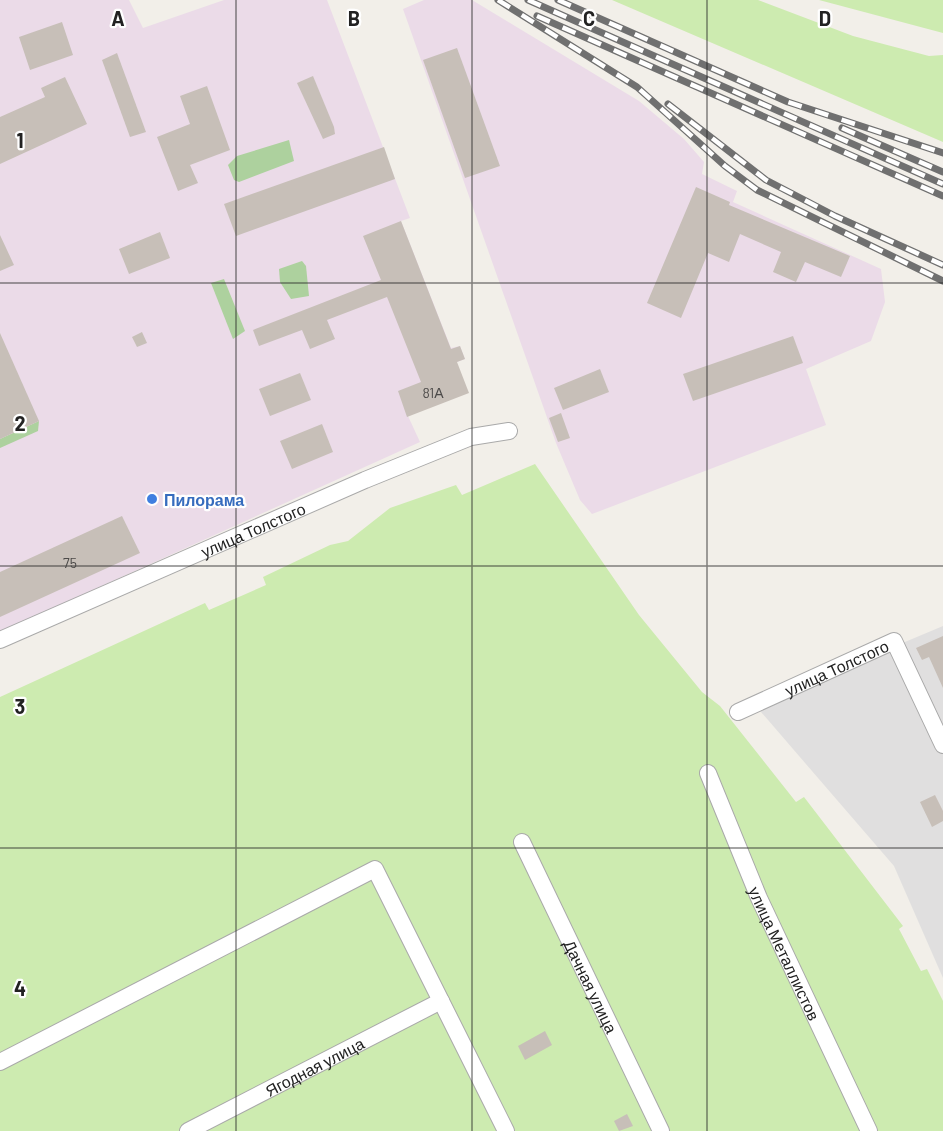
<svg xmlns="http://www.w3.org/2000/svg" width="943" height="1131" font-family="Barlow,sans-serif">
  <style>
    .residential { fill: #e0dfdf }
    .industrial { fill: #ebdbe8 }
    .grass { fill: #cdebb0 }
    .forest { fill: #add19e }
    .building { fill: #c7bfb8 }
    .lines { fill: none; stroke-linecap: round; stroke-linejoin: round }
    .street-casing { stroke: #a9a9a9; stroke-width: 18 }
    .street { stroke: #fff; stroke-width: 16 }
    .rail-casing { stroke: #707070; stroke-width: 7 }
    .rail { stroke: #fff; stroke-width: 4.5; stroke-dasharray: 14; stroke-linecap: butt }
    .grid { fill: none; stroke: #222; stroke-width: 1.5; stroke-opacity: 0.55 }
    .shop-dot { fill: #3f7fe0; stroke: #fff; stroke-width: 2 }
    .labels { text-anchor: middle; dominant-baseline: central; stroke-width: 4.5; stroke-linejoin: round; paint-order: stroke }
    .number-label { font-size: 14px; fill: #4b4948 }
    .shop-label { font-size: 16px; font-weight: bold; fill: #366cbe; stroke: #fff; text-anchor: start }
    .street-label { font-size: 16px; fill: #222; stroke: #fff }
    .grid-label { font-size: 20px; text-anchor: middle; font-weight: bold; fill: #222; stroke: #fff; stroke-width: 4.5; stroke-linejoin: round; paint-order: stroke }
  </style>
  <rect width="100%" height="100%" fill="#f2efe9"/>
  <!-- residential -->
  <polygon class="residential" points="943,626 943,978 894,866 755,705"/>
  <!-- industrial -->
  <g class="industrial">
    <polygon points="0,0 129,0 143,28 224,0 327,0 410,218 401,221 451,348 460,346 465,359 457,362 408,416 420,442 0,632"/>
    <polygon points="424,0 472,0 639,101 684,139 704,162 702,174 737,191 733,202 881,269 885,302 871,341 806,369 826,425 592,514 580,500 556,443 403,9"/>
  </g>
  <!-- grass -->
  <g class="grass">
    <polygon points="612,0 758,0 853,36 929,56 943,55 943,142"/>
    <polygon points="819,0 943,0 943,33"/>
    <polygon points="535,464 639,615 702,692 720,706 796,802 804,797 903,926 899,929 921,971 927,969 943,1001 943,1131 0,1131 0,697 205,603 209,610 266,585 263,577 330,545 348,541 390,508 456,485 462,495"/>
  </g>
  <!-- forest -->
  <g class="forest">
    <polygon points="289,140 294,161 239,182 234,180 228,165 237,156"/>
    <polygon points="302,261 306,266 309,296 291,299 280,282 279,269"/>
    <polygon points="224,279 245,331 233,339 211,283"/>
    <polygon points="39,421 38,431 0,448 0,439"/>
  </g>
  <!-- building -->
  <g class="building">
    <polygon points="62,22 73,55 30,70 19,37"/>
    <polygon points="457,48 500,166 465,178 423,60"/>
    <polygon points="117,53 146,132 130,137 102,60"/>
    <polygon points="313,76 334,127 335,134 323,139 297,83"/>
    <polygon points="65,77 87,124 0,164 0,117 45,97 41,88"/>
    <polygon points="207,86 230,150 190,165 198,183 178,191 157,137 190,124 180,96"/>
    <polygon points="384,147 395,179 236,236 224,204"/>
    <polygon points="696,187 730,202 729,205 850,256 841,277 805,262 796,282 773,272 781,252 740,234 729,262 708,253 681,318 647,303"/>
    <polygon points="401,221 451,349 460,346 465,359 457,362 469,393 407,417 398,391 421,382 387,297 327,320 335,339 310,349 302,330 259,346 253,330 381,280 363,236"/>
    <polygon points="160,232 170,258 129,274 119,249"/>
    <polygon points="0,235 14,265 0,271"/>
    <polygon points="142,332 147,343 137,347 132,337"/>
    <polygon points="0,333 39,421 0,439"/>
    <polygon points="793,336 803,363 693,401 683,374"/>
    <polygon points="600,369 609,392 563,410 554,388"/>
    <polygon points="300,373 311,400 270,416 259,389"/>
    <polygon points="561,413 570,438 558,442 549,418"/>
    <polygon points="322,424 333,452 292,469 280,441"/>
    <polygon points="122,516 140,553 0,617 0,572"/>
    <polygon points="943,636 943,688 929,657 922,660 916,648"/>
    <polygon points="935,795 943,811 943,821 932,827 920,802"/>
    <polygon points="545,1031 552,1045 525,1060 518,1046"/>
    <polygon points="627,1114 633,1126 619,1131 614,1121"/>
  </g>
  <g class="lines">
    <!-- street casing -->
    <g class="street-casing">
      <g id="street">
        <path id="s1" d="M0,640L365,480L471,437L509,431"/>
        <path id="s2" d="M738,712L894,641L943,745"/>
        <path id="s3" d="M708,773L759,898L869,1131"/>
        <path id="s4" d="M522,842L661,1131"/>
        <polyline points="0,1062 375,869 506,1131"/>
        <path id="s5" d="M188,1131L441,1001"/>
      </g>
    </g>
    <!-- street -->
    <use href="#street" class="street"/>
    <!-- rail casing -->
    <g class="rail-casing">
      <g id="rail">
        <polyline points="498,0 637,87 725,166 757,190 943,281"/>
        <polyline points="528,0 943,184"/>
        <polyline points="558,0 788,102 943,153"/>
        <polyline points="537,16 943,196"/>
        <polyline points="668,104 766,180 835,216 943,265"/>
        <polyline points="842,128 943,172"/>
      </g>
    </g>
    <!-- rail -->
    <use href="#rail" class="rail"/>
  </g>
  <!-- grid -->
  <path class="grid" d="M236,0V1131M472,0V1131M707,0V1131M0,283H943M0,566H943M0,848H943"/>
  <!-- markers -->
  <circle class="shop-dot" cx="152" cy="499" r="6"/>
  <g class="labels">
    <!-- number labels -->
    <g class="number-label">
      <text x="433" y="392">81А</text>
      <text x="70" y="562">75</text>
    </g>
    <!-- shop labels -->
    <g class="shop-label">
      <text x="164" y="499">Пилорама</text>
    </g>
    <!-- street labels -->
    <g class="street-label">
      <text stroke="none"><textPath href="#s1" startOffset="276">улица Толстого</textPath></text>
      <text stroke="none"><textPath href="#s2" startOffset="108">улица Толстого</textPath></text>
      <text stroke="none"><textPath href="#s3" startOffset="196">улица Металлистов</textPath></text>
      <text stroke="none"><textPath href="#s4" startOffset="160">Дачная улица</textPath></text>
      <text stroke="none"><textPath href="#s5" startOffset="142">Ягодная улица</textPath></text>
    </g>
  </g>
  <g class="grid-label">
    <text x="118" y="26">A</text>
    <text x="354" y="26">B</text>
    <text x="589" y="26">C</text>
    <text x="825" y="26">D</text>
    <text x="20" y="148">1</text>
    <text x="20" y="431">2</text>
    <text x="20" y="714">3</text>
    <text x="20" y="996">4</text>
  </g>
</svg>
